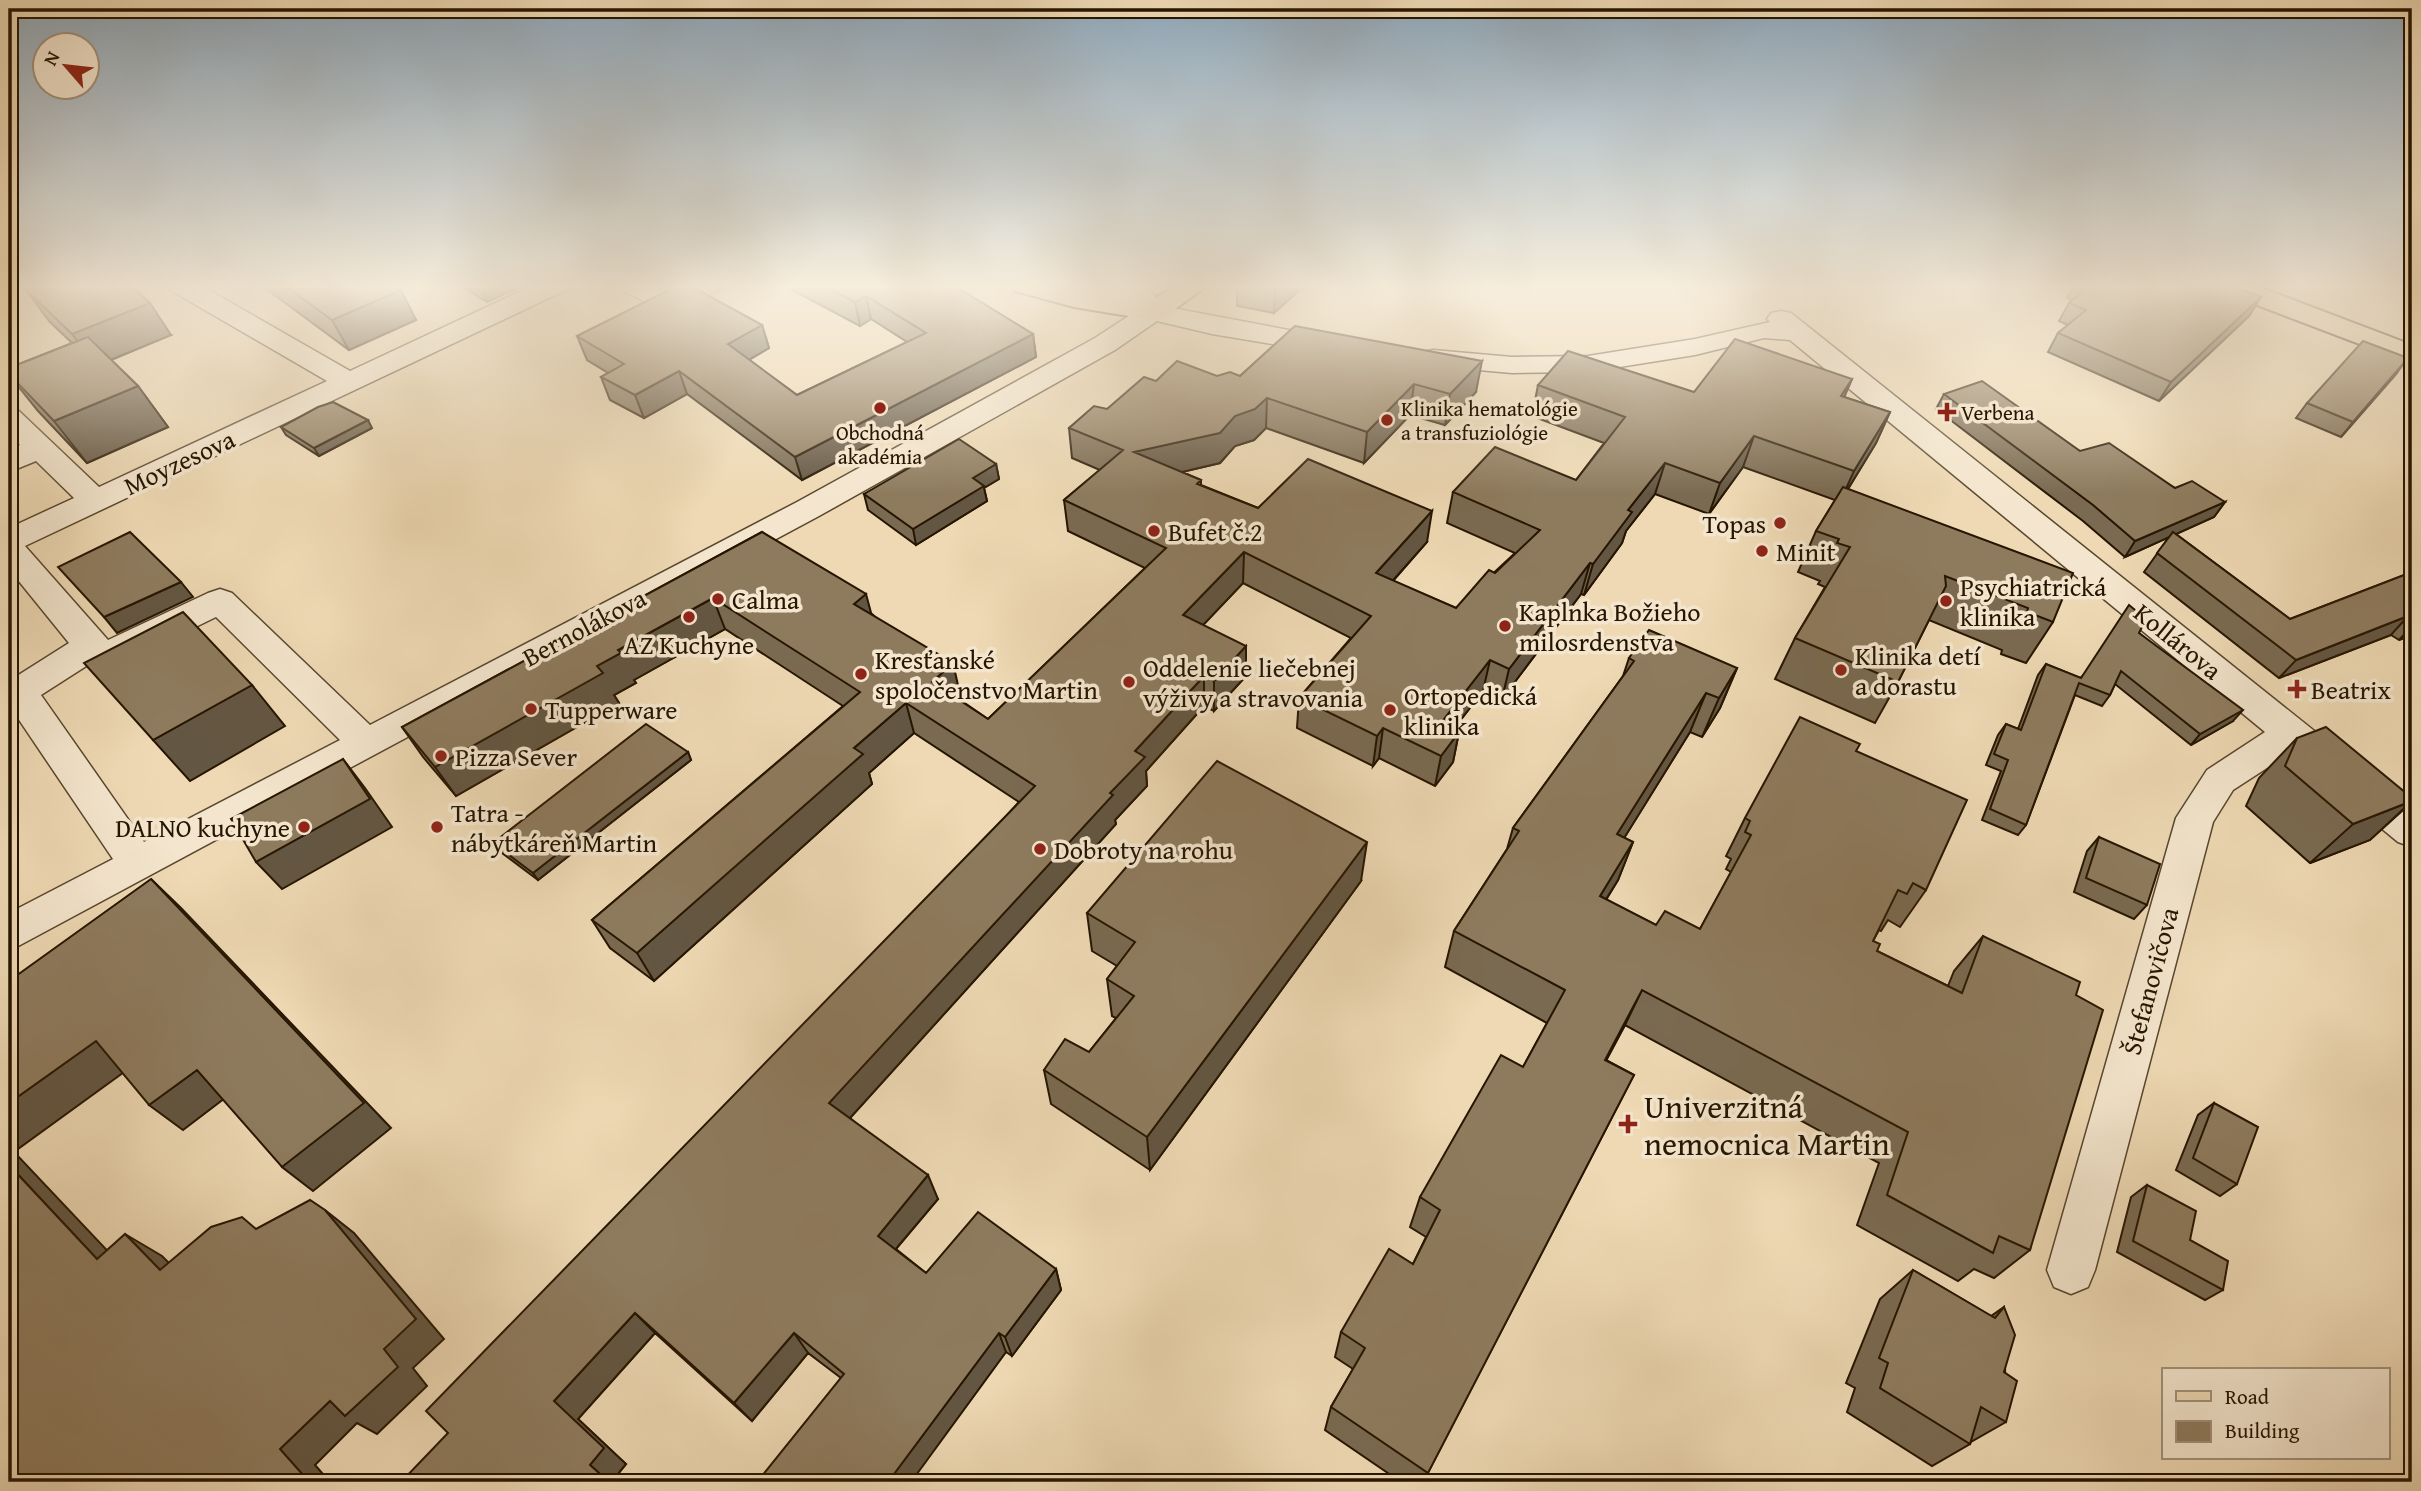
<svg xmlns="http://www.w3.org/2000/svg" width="2421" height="1491" font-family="'Gentium Book Plus',serif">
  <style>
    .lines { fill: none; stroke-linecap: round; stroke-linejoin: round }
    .minor-casing { stroke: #58462d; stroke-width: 3 }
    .primary-casing { stroke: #261500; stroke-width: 4 }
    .minor { fill: #f4e6ce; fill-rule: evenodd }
    .primary { fill: #eed9b4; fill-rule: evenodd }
    .wall { fill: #7a6a51; stroke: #261500; stroke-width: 2 }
    .shaded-wall { fill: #635642; stroke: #261500; stroke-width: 2 }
    .building { fill: #8e7b5e; stroke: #261500; stroke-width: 2 }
    .poi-dot { fill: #8f2418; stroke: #f4e6ce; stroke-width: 2.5 }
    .labels { text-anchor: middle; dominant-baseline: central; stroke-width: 7; stroke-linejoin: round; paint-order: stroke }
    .far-poi-label { font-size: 21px; fill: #261500; stroke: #f4e6ce; text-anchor: start }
    .street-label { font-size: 26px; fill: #261500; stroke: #f4e6ce }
    .poi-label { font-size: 26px; fill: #261500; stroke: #f4e6ce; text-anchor: start }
    .near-poi-label { font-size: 32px; fill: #261500; stroke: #f4e6ce; text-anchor: start }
  </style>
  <rect width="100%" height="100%" fill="#eed9b4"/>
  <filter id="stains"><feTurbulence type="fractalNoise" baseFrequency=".00286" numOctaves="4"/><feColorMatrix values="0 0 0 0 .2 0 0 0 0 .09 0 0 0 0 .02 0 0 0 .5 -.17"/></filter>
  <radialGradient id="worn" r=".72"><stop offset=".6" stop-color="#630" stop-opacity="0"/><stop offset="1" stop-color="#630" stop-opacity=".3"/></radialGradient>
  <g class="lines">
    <!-- minor casing -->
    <g class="minor-casing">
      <g id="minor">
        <path d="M168,285H200L350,371L534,285H568L564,291L25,546L108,640L208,593L220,589L232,593L370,725L797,502L1095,338L1138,310L1131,300L1075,291L1071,285H1140L1149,287L1162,306L1331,338L1341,340L1345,346L1341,352L1331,354L1212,334L1157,321L1115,350L819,516L9,951V913L113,859L9,705V681L69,643L9,569V528L74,498L36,461L9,472V450L20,445L9,433V408L19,411L99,487L327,381L172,291ZM216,617L340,740L144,842L41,695L91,663L106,669L118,665Z"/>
        <polygon points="619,285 651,285 669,294 689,285 722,285 718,291 668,313 623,291"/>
        <polygon points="1781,311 1791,313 2412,809 2412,847 2398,842 2290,753 2233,790 2213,822 2095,1270 2088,1287 2071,1294 2054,1287 2047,1270 2176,818 2207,770 2265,732 1790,340 1764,338 1695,355 1588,372 1512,373 1433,366 1423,364 1419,358 1423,352 1433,350 1512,357 1588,356 1695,339 1770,322 1767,319 1771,313"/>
      </g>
    </g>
    <!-- primary casing -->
    <g class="primary-casing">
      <g id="primary">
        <polygon points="1011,285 1055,285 1148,303 1176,285 1208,285 1163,318 1153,320 1074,307 1015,291"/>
        <polygon points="2216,285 2254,285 2412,345 2412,364 2220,291"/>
      </g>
    </g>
    <!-- minor -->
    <use href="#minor" class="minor"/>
    <!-- primary -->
    <use href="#primary" class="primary"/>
  </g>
  <!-- wall -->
  <g class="wall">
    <polygon points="261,285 393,285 416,320 349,350"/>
    <polygon points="460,285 524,285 487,302"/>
    <polygon points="672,285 689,285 762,325 769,348 749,360 797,395 907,342 871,319 860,326 783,285 953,285 1033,334 1036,357 802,480 687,394 644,418 610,400 601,377 608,373 587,360 577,336 675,287"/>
    <polygon points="1237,285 1305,285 1274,313 1237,306"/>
    <polygon points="2074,285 2229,285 2261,297 2249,316 2159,401 2048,352 2058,333 2068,325 2059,321 2069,303 2072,300 2067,298"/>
    <polygon points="26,290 171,335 111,360 138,386 168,427 87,463 38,411 9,375 9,368 72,343 50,322"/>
    <polygon points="1295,326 1476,392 1445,425 1410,415 1364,463 1266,428 1254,440 1235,446 1220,463 1182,472 1201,480 1201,485 1258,508 1427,542 1393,581 1456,608 1515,553 1447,523 1453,492 1576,480 1604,443 1532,416 1538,385 1694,392 1852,379 1844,397 1890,412 1876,443 1848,489 2053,622 2026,663 2001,654 2002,650 1929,620 1898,682 1875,723 1775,679 1795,638 1825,587 1818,584 1820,581 1798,572 1816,531 1835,500 1743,467 1709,514 1655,494 1626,531 1622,543 1584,595 1581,594 1502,699 1483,691 1459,722 1453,729 1459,732 1453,762 1435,786 1379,758 1373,766 1297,728 1299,698 1351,638 1243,583 1203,625 1246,676 1214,711 1204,706 1146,771 1147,786 1115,820 1116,824 850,1118 938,1199 896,1249 926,1273 1056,1269 1061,1290 1012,1356 1006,1352 841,1378 808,1353 752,1421 655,1333 578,1419 626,1464 613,1480 448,1433 1019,802 914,733 869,773 872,784 654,981 610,948 592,920 843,706 725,629 634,680 636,683 614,695 619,703 456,796 423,757 402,727 762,532 872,614 960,694 956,697 988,719 1145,568 1068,531 1064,500 1100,470 1072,458 1069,428 1107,409 1156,381 1217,376 1240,376"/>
    <polygon points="2396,374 2341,437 2296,418 2307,403"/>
    <polygon points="1944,394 2080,451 2175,488 2225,502 2214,517 2176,534 2290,619 2412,572 2412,635 2399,640 2391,635 2279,678 2144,572 2169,537 2125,557 2083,521 1936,409"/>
    <polygon points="281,427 372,428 319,456 286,435"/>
    <polygon points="996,464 999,479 984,488 987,501 916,545 868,510 864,494"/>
    <polygon points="2139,633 2233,721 2191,745 2115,684 2110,695 2102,706 2075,695 2026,825 2018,835 1982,820 2001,771 1986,765 1998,735 2006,724 2018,729 2038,675 2046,664 2080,678"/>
    <polygon points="1629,658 1737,668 1720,708 1702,737 1690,732 1624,838 1633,842 1618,880 1606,900 1656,925 1700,929 1731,872 1726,869 1731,859 1726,856 1745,818 1856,751 1926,890 1900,927 1888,920 1881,931 1879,930 1873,941 1877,951 1948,986 1954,971 1983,936 2076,995 2030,1250 1994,1278 1974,1269 1958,1281 1857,1225 1879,1163 1625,1025 1606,1060 1634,1075 1423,1482 1401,1482 1325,1430 1331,1407 1353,1369 1335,1357 1341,1332 1413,1264 1426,1237 1410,1227 1420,1197 1523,1067 1547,1023 1445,967 1454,931 1507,849 1513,828 1623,676"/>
    <polygon points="2297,738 2412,798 2412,802 2370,840 2310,863 2246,806 2259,778"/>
    <polygon points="688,752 691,760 538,880 498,850 493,843"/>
    <polygon points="2099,837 2147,905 2134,919 2074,892 2087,851"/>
    <polygon points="1361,881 1150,1170 1051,1104 1044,1070 1089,1052 1116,1018 1112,1016 1107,979 1117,966 1092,951 1087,913"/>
    <polygon points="2214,1103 2237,1184 2220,1196 2176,1170 2198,1115"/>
    <polygon points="2147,1185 2190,1240 2223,1290 2205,1300 2117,1252 2131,1197"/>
    <polygon points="1913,1270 1991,1316 2004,1307 2006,1422 1971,1442 1970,1444 1932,1466 1847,1412 1855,1388 1846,1383 1880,1299"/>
  </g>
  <!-- shaded-wall -->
  <g class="shaded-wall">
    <polygon points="247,285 258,285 249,289"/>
    <polygon points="479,285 524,285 487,302"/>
    <polygon points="1282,285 1305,285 1274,313 1275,290"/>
    <polygon points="401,290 416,320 349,350 332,320"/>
    <polygon points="866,296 871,319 860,326 855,302"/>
    <polygon points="2261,297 2249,316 2159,401 2171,382"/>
    <polygon points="150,303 171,335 96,366 72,334"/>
    <polygon points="762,325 769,348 735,368 728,344"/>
    <polygon points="1033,334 1036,357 802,480 795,457"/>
    <polygon points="2408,358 2396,374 2341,437 2353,422"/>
    <polygon points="1482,361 1476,392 1445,425 1450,394"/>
    <polygon points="679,371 687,394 644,418 635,395"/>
    <polygon points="1852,379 1839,409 1841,396"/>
    <polygon points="1414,384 1410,415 1364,463 1367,432"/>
    <polygon points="138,386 168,427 87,463 54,421"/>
    <polygon points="1267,398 1266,428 1254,440 1235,446 1220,463 1135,483 1134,452 1235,416"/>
    <polygon points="1890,412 1876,443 1840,502 1854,471"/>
    <polygon points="368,420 372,428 319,456 314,448"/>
    <polygon points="1754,436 1743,467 1709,514 1720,483"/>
    <polygon points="1665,463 1655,494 1626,531 1622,543 1584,595 1593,564 1628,510"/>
    <polygon points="996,464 999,479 984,488 987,501 916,545 913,529 973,478"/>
    <polygon points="2225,502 2214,517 2125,557 2135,541"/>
    <polygon points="1432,511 1427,542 1372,604 1376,573"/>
    <polygon points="1244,552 1243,583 1184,645 1183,615"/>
    <polygon points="1590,563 1581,594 1502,699 1509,669"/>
    <polygon points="181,582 193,597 117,633 104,617"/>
    <polygon points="866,594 874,624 854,604"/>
    <polygon points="713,598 725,629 634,680 636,683 614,695 619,703 456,796 435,767 618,650"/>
    <polygon points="2408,616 2391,635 2279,678 2296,660"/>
    <polygon points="2412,626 2412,635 2399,640"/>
    <polygon points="9,645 15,652 9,655"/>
    <polygon points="1246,646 1246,676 1214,711 1214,681"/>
    <polygon points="1490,660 1483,691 1435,753 1441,723"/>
    <polygon points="953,663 960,694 939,712 932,682"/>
    <polygon points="1737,668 1720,708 1702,737 1719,698"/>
    <polygon points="1204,676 1204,706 1146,771 1147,786 1115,820 1116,824 841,1128 829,1103 1135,751"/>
    <polygon points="252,685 285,726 190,781 153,740"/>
    <polygon points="1706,693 1690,732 1603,872 1617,834"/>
    <polygon points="906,703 914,733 869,773 872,784 654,981 637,953 854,748"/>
    <polygon points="2243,710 2233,721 2191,745 2200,734"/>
    <polygon points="1383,728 1379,758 1373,766 1377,736"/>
    <polygon points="1459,732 1453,762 1435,786 1441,756"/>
    <polygon points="688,752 691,760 538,880 533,873"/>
    <polygon points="343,759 365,788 392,827 282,889 256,862"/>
    <polygon points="2412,801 2370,840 2310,863 2353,824"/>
    <polygon points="1367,842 1361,881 1150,1170 1147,1137"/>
    <polygon points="1633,842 1618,880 1585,933 1600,896"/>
    <polygon points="151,879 181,908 391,1128 313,1191 282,1167"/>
    <polygon points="1642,990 1625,1025 1589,1093 1605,1060"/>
    <polygon points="96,1041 131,1067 14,1152 135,1280 97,1259 9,1165 9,1103"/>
    <polygon points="197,1070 229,1095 183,1130 149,1105"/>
    <polygon points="928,1175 938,1199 889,1257 878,1236"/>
    <polygon points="325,1210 354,1233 444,1339 413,1368 427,1386 377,1434 357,1423 315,1465 330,1482 298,1482 280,1449 384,1349"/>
    <polygon points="125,1234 162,1256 197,1291 160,1270"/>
    <polygon points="1056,1269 1061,1290 1012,1356 1005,1337"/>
    <polygon points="635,1313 655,1333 578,1419 626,1464 613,1480 615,1482 609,1482 590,1465 554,1401"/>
    <polygon points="794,1333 808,1353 752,1421 734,1403"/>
    <polygon points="999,1333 1006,1352 911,1482 888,1482"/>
  </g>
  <!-- building -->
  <g class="building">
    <polygon points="41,285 130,285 150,303 72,334 26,290"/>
    <polygon points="284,285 393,285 401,290 332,320"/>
    <polygon points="679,285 689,285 762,325 728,344 797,395 926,333 866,296 855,302 821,285 953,285 1033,334 795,457 679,371 635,395 601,377 624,364 577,336"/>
    <polygon points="1244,285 1282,285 1275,290"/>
    <polygon points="2091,285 2229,285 2261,297 2171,382 2058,333 2086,310 2069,303"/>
    <polygon points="1295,326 1482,361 1450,394 1414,384 1367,432 1267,398 1255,409 1235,416 1220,433 1134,452 1201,480 1197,484 1258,508 1308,459 1432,511 1376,573 1456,608 1489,570 1495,573 1540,530 1453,492 1495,447 1576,480 1625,417 1538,385 1568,351 1694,392 1735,339 1852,379 1841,396 1890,412 1854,471 1754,436 1720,483 1665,463 1628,510 1632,512 1593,564 1590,563 1509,669 1490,660 1465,692 1441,723 1459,732 1441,756 1383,728 1377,736 1299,698 1371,616 1244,552 1183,615 1246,646 1214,681 1204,676 1135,751 1145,757 1110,793 1113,795 829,1103 928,1175 878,1236 926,1273 978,1212 1056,1269 1005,1337 999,1333 888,1482 757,1482 844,1374 794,1333 734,1403 635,1313 554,1401 604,1448 590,1465 609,1482 401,1482 448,1433 426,1411 1035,786 906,703 854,748 863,754 637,953 592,920 860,692 713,598 618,650 621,653 597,666 603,673 435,767 402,727 762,532 866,594 854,604 953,663 932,682 988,719 1166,548 1064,500 1123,450 1069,428 1094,406 1107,409 1144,377 1156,381 1177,361 1217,376 1230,372 1240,376"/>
    <polygon points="88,337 138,386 54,421 9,374 9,368"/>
    <polygon points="2363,341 2408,358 2353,422 2307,403"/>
    <polygon points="1982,381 2080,451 2109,443 2175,488 2192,481 2225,502 2135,541 2093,505 1944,394"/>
    <polygon points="333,402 368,420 314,448 281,427 318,407"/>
    <polygon points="959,439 996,464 973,478 984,486 913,529 864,494"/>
    <polygon points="1843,487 2073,573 2053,622 2027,612 2028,608 1945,576 1946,586 1898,682 1795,638 1850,547 1837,543 1839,539 1816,531"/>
    <polygon points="130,532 181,582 104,617 58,567"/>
    <polygon points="2173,532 2290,619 2412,572 2412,619 2408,616 2296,660 2157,553"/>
    <polygon points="2129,605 2146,619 2139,633 2243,710 2200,734 2121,671 2110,695 2079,683 2026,825 1990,809 2008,760 1994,754 2006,724 2021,730 2046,664 2081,678"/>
    <polygon points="183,612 252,685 153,740 84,663"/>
    <polygon points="1649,630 1737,668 1719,698 1706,693 1617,834 1633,842 1600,896 1656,925 1665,911 1700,929 1751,835 1745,832 1750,821 1745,818 1800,717 1860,744 1856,751 1967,800 1926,890 1913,883 1907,894 1898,890 1873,941 1880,944 1877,951 1962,993 1983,936 2080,982 2076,995 2103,1010 2030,1250 1999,1236 1993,1253 1887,1195 1908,1132 1642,990 1605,1060 1634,1075 1428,1473 1331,1407 1365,1348 1341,1332 1389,1249 1413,1264 1440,1210 1420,1197 1501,1055 1523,1067 1565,990 1454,931 1519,831 1513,828 1634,661 1629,658"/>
    <polygon points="646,724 688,752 533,873 493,843"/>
    <polygon points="2326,727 2412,798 2412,801 2353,824 2285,766 2297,738"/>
    <polygon points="343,759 370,799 256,862 231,819"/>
    <polygon points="1217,761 1367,842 1147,1137 1044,1070 1065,1039 1089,1052 1134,996 1107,979 1135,942 1087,913"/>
    <polygon points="2099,837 2160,864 2147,905 2086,878"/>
    <polygon points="151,879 364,1103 282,1167 197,1070 149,1105 96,1041 9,1103 9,981"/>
    <polygon points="2214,1103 2258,1127 2237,1184 2193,1158"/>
    <polygon points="9,1165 97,1259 125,1234 160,1270 211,1227 242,1217 256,1229 310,1200 325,1210 416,1319 384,1349 398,1367 345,1416 330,1401 280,1449 304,1476 298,1482 9,1482"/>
    <polygon points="2147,1185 2196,1211 2190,1240 2228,1261 2223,1290 2133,1241"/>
    <polygon points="1913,1270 1995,1318 2004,1307 2015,1335 2004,1372 2017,1381 2006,1422 1981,1407 1970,1444 1880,1388 1888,1363 1879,1358"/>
  </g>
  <!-- sky -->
  <linearGradient id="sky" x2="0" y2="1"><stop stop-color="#8fa8bb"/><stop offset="0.58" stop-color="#f7eedd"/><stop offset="1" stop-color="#f7eedd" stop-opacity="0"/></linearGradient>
  <rect width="2421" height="494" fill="url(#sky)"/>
  <!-- markers -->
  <g class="poi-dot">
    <circle cx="880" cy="408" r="7"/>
    <path d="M1943.5 401.5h7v7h7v7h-7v7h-7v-7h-7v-7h7z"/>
    <circle cx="1387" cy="420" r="7"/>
    <circle cx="1780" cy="523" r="7"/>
    <circle cx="1154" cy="531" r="7"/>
    <circle cx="1762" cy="551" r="7"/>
    <circle cx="718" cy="599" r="7"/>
    <circle cx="1946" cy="601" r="7"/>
    <circle cx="689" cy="617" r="7"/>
    <circle cx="1505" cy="626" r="7"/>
    <circle cx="1841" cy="670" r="7"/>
    <circle cx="861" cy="674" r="7"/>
    <circle cx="1129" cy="682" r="7"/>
    <path d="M2293.5 678.5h7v7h7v7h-7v7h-7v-7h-7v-7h7z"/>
    <circle cx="531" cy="709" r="7"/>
    <circle cx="1390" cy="710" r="7"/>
    <circle cx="441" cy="756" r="7"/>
    <circle cx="304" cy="827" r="7"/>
    <circle cx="437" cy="827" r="7"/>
    <circle cx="1040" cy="849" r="7"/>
    <path d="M1624.5 1113.5h7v7h7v7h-7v7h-7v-7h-7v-7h7z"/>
  </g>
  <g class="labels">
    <!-- far-poi labels -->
    <g class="far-poi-label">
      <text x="1401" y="408">Klinika hematológie<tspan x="1401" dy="24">a transfuziológie</tspan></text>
      <text x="1961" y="412">Verbena</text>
      <text x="880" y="432" text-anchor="middle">Obchodná<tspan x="880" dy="24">akadémia</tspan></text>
    </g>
    <!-- street labels -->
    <g class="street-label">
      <text transform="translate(179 462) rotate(-25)">Moyzesova</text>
      <text transform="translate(584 627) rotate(-28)">Bernolákova</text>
      <text transform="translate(2178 641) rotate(39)">Kollárova</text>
      <text transform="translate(2150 981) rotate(-75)">Štefanovičova</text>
    </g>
    <!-- poi labels -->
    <g class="poi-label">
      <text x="1766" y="523" text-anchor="end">Topas</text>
      <text x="1168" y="531">Bufet č.2</text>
      <text x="1776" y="551">Minit</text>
      <text x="1960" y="586">Psychiatrická<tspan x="1960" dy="30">klinika</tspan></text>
      <text x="732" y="599">Calma</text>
      <text x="1519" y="611">Kaplnka Božieho<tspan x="1519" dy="30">milosrdenstva</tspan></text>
      <text x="689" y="644" text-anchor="middle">AZ Kuchyne</text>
      <text x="1855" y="655">Klinika detí<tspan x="1855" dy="30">a dorastu</tspan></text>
      <text x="875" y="659">Kresťanské<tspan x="875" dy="30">spoločenstvo Martin</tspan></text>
      <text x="1143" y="667">Oddelenie liečebnej<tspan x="1143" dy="30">výživy a stravovania</tspan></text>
      <text x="2311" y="689">Beatrix</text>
      <text x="1404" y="695">Ortopedická<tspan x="1404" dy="30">klinika</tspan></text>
      <text x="545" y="709">Tupperware</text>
      <text x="455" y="756">Pizza Sever</text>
      <text x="451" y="812">Tatra -<tspan x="451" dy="30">nábytkáreň Martin</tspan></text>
      <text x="290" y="827" text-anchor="end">DALNO kuchyne</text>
      <text x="1054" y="849">Dobroty na rohu</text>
    </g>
    <!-- near-poi labels -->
    <g class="near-poi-label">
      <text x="1644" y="1106">Univerzitná<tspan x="1644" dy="37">nemocnica Martin</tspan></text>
    </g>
  </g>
  <!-- margin -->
  <rect width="2421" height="1491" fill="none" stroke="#eed9b4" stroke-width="35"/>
  <rect x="10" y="10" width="2400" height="1470" fill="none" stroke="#261500" stroke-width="3.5"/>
  <rect x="18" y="18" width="2386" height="1456" fill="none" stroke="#261500" stroke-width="2"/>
  <!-- legend -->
  <rect x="2162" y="1368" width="228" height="91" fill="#f4e6ce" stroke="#a2927c" stroke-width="2"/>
  <rect x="2176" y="1391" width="35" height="10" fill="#eed9b4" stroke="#a2927c" stroke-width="2"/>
  <text x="2225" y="1404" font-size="21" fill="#261500">Road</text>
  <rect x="2176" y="1421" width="35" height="21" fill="#8e7b5e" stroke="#a2927c" stroke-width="2"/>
  <text x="2225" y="1438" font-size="21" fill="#261500">Building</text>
  <!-- north arrow -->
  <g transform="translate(66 66) rotate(298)"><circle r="33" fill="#f4e6ce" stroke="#a2927c" stroke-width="2"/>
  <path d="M0-5L12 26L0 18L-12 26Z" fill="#8f2418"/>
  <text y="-10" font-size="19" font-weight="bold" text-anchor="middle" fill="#261500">N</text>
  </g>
  <rect width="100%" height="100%" filter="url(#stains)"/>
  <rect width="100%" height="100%" fill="url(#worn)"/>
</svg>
